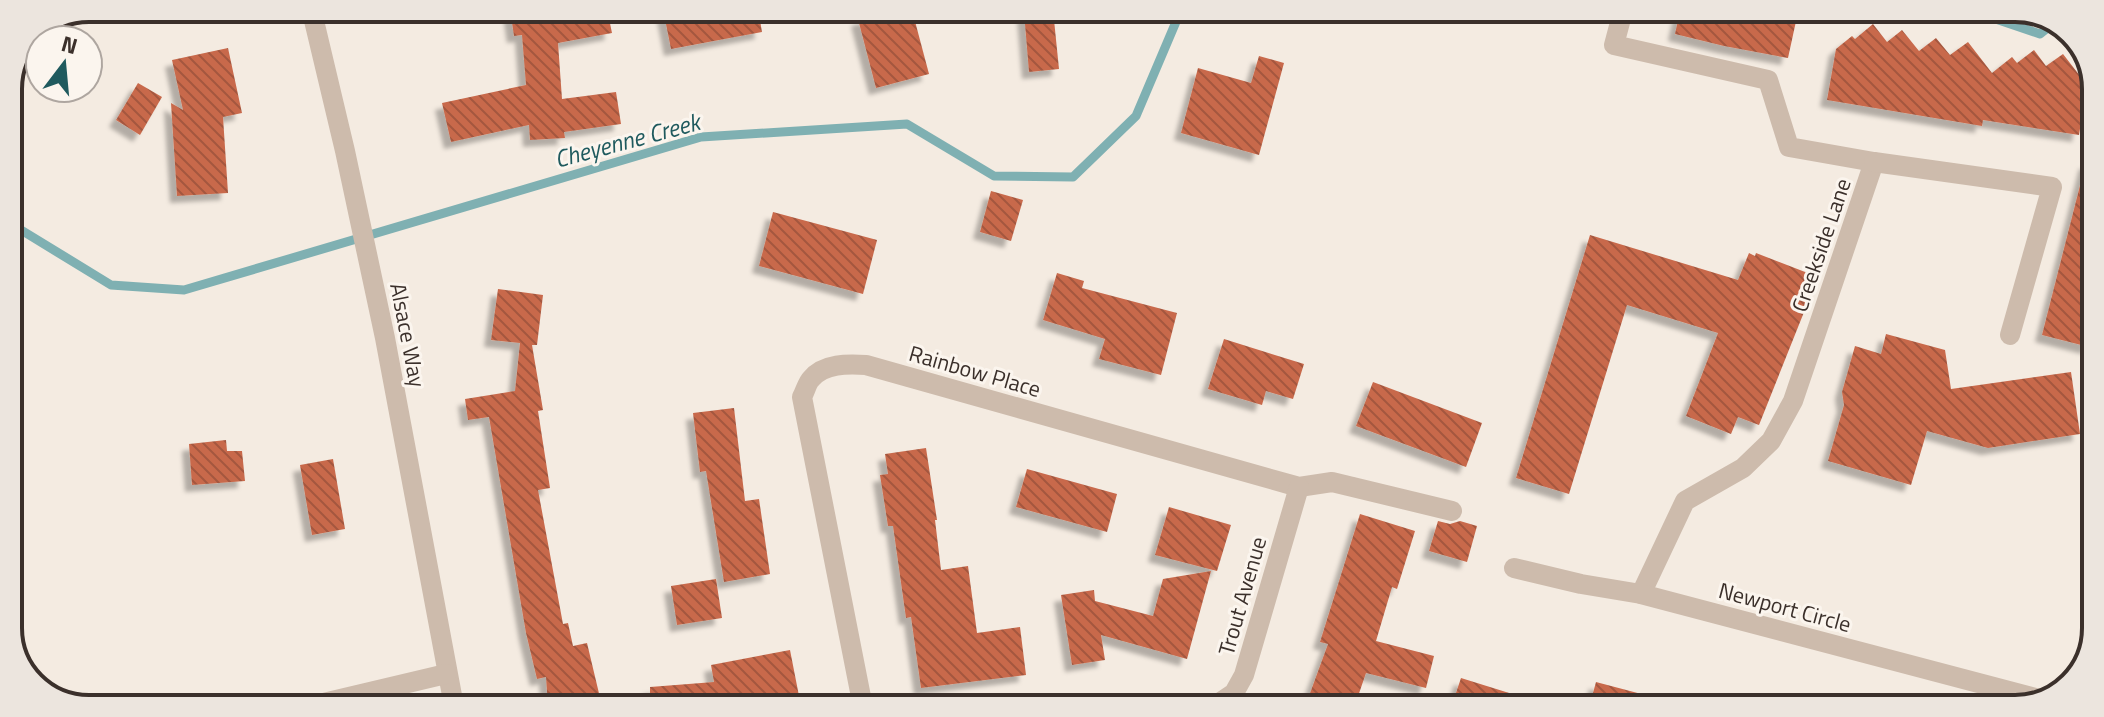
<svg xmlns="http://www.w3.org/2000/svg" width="2104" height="717" font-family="'Titillium Web',sans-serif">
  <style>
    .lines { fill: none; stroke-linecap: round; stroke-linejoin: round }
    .stream { stroke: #7fb0b2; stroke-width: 9 }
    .building { fill: url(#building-back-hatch); filter: url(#shadow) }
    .minor { stroke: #cdbbac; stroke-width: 20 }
    .labels { text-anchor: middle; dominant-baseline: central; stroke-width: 6; stroke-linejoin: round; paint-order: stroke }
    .street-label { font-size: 22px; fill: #3b302b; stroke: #fbf5ee }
    .water-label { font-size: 24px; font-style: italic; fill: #1f5a5e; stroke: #fbf5ee }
    .rim { fill: none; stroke: #3b302b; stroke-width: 4 }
  </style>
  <defs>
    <pattern id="building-back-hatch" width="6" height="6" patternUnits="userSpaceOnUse" patternTransform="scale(2)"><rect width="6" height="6" fill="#c8694b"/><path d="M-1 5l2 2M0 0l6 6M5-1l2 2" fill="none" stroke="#a4573f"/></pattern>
    <filter id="shadow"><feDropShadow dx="-7" dy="7" stdDeviation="2" flood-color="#0004"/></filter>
  </defs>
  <rect width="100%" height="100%" fill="#f4ebe1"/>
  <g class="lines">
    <!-- stream -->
    <g class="stream">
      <polyline points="1975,12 2040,34 2055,22"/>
      <polyline points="8,222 111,285 184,290 701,137 907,124 994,176 1073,177 1136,116 1181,10"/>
    </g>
  </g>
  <!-- building -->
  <g class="building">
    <polygon points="510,9 607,9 612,33 558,43 562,99 616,92 621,124 564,132 565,138 530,140 529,125 451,142 442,103 526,85 522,35 514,36"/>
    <polygon points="663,9 758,9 762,32 671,49"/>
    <polygon points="893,10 912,10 929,74 876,88 858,19"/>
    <polygon points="1053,10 1059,69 1029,72 1024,12"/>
    <polygon points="1680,11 1798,12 1788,58 1724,46 1675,34"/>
    <polygon points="1873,24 1887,42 1902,30 1919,51 1936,38 1950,55 1968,42 1992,73 2012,57 2017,63 2034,50 2046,66 2063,54 2087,85 2079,135 1983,120 1982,126 1827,100 1836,49 1852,36 1855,39"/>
    <polygon points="228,48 242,113 223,117 228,193 177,196 171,103 183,110 172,60"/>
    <polygon points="1259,56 1284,63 1259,155 1181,133 1198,68 1251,83"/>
    <polygon points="138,83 162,97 140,135 116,120"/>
    <polygon points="2086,162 2095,163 2094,325 2089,347 2042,335"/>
    <polygon points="991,191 1023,200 1011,241 980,232"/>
    <polygon points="773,212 877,240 863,294 759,266"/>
    <polygon points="1590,235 1738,280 1749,253 1755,256 1756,253 1818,277 1759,425 1738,417 1731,434 1686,416 1718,333 1627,305 1569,494 1516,478"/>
    <polygon points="1057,273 1084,281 1082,288 1177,313 1161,375 1099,359 1105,339 1043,320"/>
    <polygon points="498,289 543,295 537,345 532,345 543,410 538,411 550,488 538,490 563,624 568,623 573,646 587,643 602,706 548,706 546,677 537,679 526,633 489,417 468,420 465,399 515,391 520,343 491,340"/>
    <polygon points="1886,334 1945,350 1951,389 2071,372 2080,434 1988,448 1927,431 1911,485 1828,461 1844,405 1842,392 1855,346 1881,354"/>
    <polygon points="1224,339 1304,364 1293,399 1266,391 1262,405 1208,389"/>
    <polygon points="1373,382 1482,423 1466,467 1356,426"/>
    <polygon points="734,408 745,501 759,499 770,574 724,582 706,471 700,472 693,413"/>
    <polygon points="226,440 227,451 242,451 245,481 192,485 189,444"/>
    <polygon points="926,448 937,520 935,520 941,570 968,566 977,633 1020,627 1026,675 921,688 911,617 906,618 893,526 888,526 880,475 888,474 885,454"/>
    <polygon points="333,459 345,529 312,535 300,465"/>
    <polygon points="1027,469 1117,494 1107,532 1016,507"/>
    <polygon points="1169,507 1231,525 1217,571 1155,555"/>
    <polygon points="1360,514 1415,531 1397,589 1392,587 1376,641 1434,656 1426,688 1366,673 1354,708 1305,707 1328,644 1320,642"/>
    <polygon points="1438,521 1450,524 1460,521 1477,526 1467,562 1429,551"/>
    <polygon points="1211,571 1187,659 1101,635 1105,660 1072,665 1061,595 1094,590 1095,601 1153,616 1163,579"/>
    <polygon points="716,579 722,618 677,625 671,586"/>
    <polygon points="790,650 799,696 745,706 650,706 650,687 714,682 711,665"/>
    <polygon points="1461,678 1538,702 1537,708 1451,708"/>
    <polygon points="1596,682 1664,700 1663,708 1589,708"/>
  </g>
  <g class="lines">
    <!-- minor -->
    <g class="minor">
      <polyline points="311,8 345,151 385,338 454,706"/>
      <polyline points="1623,11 1614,45 1768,80 1789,147 1874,162 1793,401 1771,441 1743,468 1685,501 1641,594"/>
      <polyline points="1874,162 2052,187 2010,335"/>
      <polyline points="1514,568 1581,584 1641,594 2043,700"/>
      <polyline points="315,705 446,674"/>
      <path d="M863,707L802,397C805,392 807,383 811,379C824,363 848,364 866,365L1299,487L1332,482L1452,511"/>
      <polyline points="1213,707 1234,693 1244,675 1299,487"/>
    </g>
  </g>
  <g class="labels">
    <!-- street labels -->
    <g class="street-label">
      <text transform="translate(1821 245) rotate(-71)">Creekside Lane</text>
      <text transform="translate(408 335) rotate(79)">Alsace Way</text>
      <text transform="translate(975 371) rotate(16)">Rainbow Place</text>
      <text transform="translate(1242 596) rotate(-74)">Trout Avenue</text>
      <text transform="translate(1785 607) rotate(15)">Newport Circle</text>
    </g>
    <!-- water labels -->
    <g class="water-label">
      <text transform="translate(627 140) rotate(-15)">Cheyenne Creek</text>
    </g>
  </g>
  <!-- crop -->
  <path d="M0 0H2104V717H0ZM89 22H2015A67 67 0 0 1 2082 89V628A67 67 0 0 1 2015 695H89A67 67 0 0 1 22 628V89A67 67 0 0 1 89 22Z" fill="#ece5de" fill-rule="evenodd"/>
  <path class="rim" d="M89 22H2015A67 67 0 0 1 2082 89V628A67 67 0 0 1 2015 695H89A67 67 0 0 1 22 628V89A67 67 0 0 1 89 22Z"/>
  <!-- north arrow -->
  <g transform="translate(64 64) rotate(16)"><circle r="38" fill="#fbf5ee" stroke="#aea6a0" stroke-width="2"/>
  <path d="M0-6L14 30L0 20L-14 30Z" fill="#1f5a5e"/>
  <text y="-12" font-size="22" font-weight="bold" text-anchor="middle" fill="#3b302b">N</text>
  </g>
</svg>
